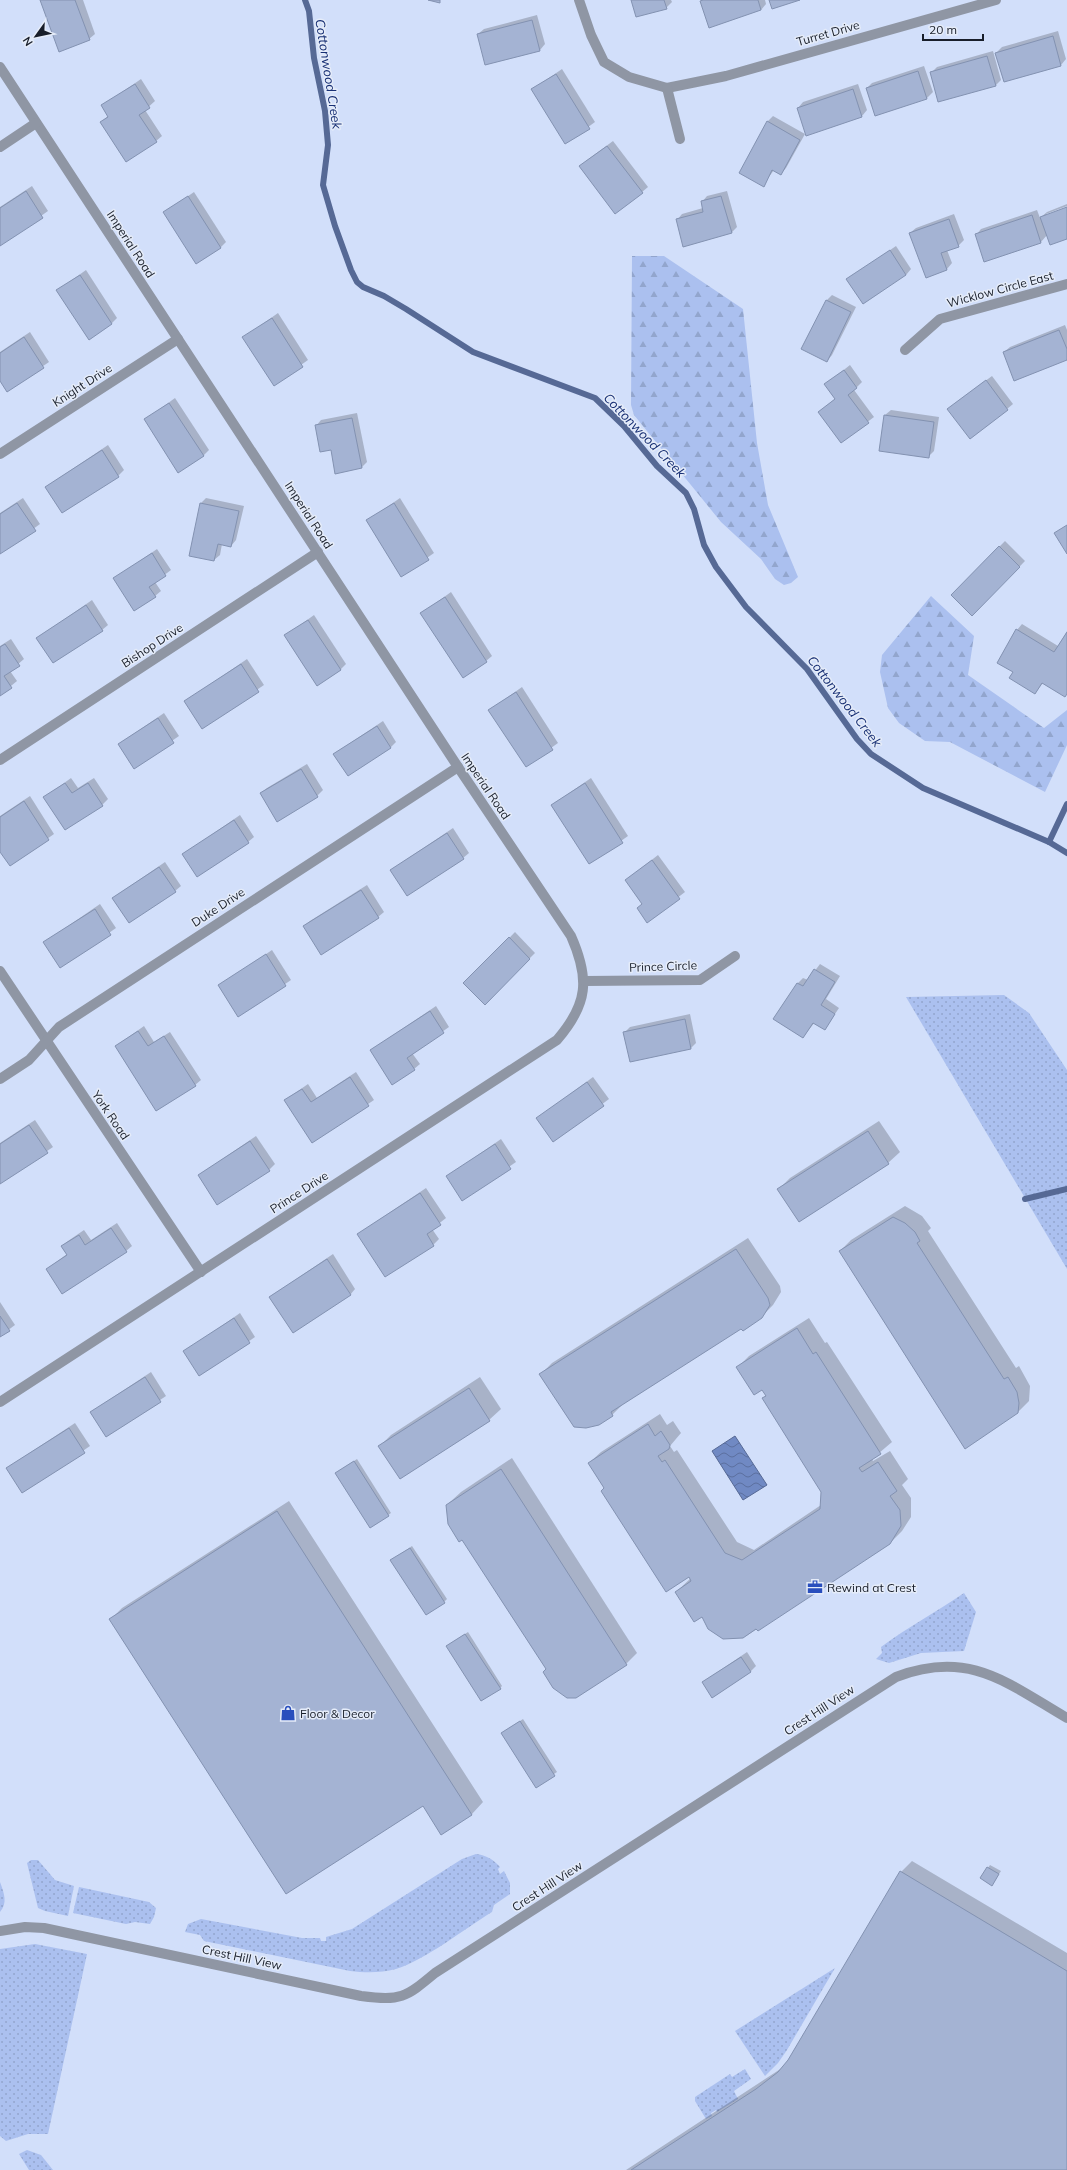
<svg xmlns="http://www.w3.org/2000/svg" width="1067" height="2170" font-family="Mulish,sans-serif">
  <style>
    .grass { fill: url(#grass-dots) }
    .forest { fill: url(#forest-firs) }
    .water { fill: url(#water-waves); stroke: #566995 }
    .shadow { fill: #0003 }
    .lines { fill: none; stroke-linecap: round; stroke-linejoin: round }
    .stream { stroke: #566995; stroke-width: 6 }
    .building { fill: #a4b3d3; stroke: #8392b1 }
    .minor { stroke: #8f96a4; stroke-width: 10 }
    .labels { text-anchor: middle; dominant-baseline: central; stroke-width: 3; stroke-linejoin: round; paint-order: stroke }
    .street-label { font-size: 12px; fill: #181e2a; stroke: #e5ecf9 }
    .poi-label { font-size: 12px; fill: #181e2a; stroke: #e5ecf9; text-anchor: start }
    .water-label { font-size: 13px; font-style: italic; fill: #172f74; stroke: #e5ecf9 }
  </style>
  <defs>
    <pattern id="grass-dots" width="8" height="8" patternUnits="userSpaceOnUse"><rect width="8" height="8" fill="#abc0ef"/><path d="M2 2h.1M6 6h.1" fill="none" stroke="#92a5cd" stroke-width="1.8" stroke-linecap="round"/></pattern>
    <pattern id="forest-firs" width="22" height="20" patternUnits="userSpaceOnUse"><rect width="22" height="20" fill="#abc0ef"/><path d="M5 1l3.5 6h-7zM16 11l3.5 6h-7z" fill="#92a5cd"/></pattern>
    <pattern id="water-waves" width="16" height="10" patternUnits="userSpaceOnUse"><rect width="16" height="10" fill="#7089c3"/><path d="M0 5q4-4 8 0t8 0" fill="none" stroke="#5b6f9f"/></pattern>
  </defs>
  <rect width="100%" height="100%" fill="#d2dffa"/>
  <!-- grass -->
  <g class="grass">
    <polygon points="1004,995 1029,1013 1067,1070 1067,1269 906,997"/>
    <path d="M964,1593L976,1612L964,1651L921,1653L889,1663L876,1659L882,1653L881,1647C908,1627 936,1612 964,1593Z"/>
    <path d="M476,1854C486,1855 494,1860 500,1867L498,1869L500,1874L504,1871L510,1883V1894L494,1905L492,1912C464,1929 427,1959 396,1969C381,1973 366,1973 350,1971L204,1941L200,1935L185,1932L188,1924L201,1919L302,1938H320L321,1941H326V1937L352,1929L462,1859Z"/>
    <polygon points="31,1860 38,1860 55,1880 74,1886 68,1916 45,1911 38,1908 27,1863"/>
    <path d="M0,1882C4,1893 8,1903 0,1912Z"/>
    <polygon points="79,1887 149,1902 156,1908 154,1917 150,1924 135,1922 126,1924 73,1913"/>
    <polygon points="35,1944 87,1954 48,2134 28,2134 6,2141 0,2136 0,1949"/>
    <polygon points="835,1968 787,2050 778,2063 765,2076 735,2031"/>
    <polygon points="745,2069 751,2079 734,2091 738,2099 717,2112 716,2110 711,2113 712,2116 706,2119 695,2101 695,2097 730,2074 732,2077"/>
    <polygon points="27,2150 41,2155 53,2170 29,2170 19,2154"/>
  </g>
  <!-- forest -->
  <g class="forest">
    <polygon points="632,256 664,256 743,309 757,443 768,505 798,577 791,583 784,585 775,579 761,559 721,522 634,415 631,405"/>
    <polygon points="931,596 974,636 968,675 1044,728 1067,710 1067,745 1045,792 950,742 925,741 899,723 888,708 880,672 882,655"/>
  </g>
  <!-- water -->
  <polygon class="water" points="735,1436 767,1485 743,1500 712,1451"/>
  <!-- shadow -->
  <g class="shadow">
    <polygon points="41,0 83,0 95,34 89,39"/>
    <polygon points="632,0 671,0 672,2 666,8"/>
    <polygon points="703,0 765,0 766,4 761,10 701,1"/>
    <polygon points="537,15 545,44 540,50 478,34 484,29"/>
    <polygon points="1058,31 1066,59 1061,65 1004,81 996,53 1002,47"/>
    <polygon points="993,51 1001,80 995,86 931,73 937,67"/>
    <polygon points="924,66 933,92 927,98 875,115 867,88 872,83"/>
    <polygon points="562,69 595,122 566,143 533,89"/>
    <polygon points="141,79 155,101 145,110 162,136 156,141 101,122 109,115 102,106"/>
    <polygon points="858,84 867,110 862,116 798,108 803,102"/>
    <polygon points="773,116 805,134 786,168 781,174 774,170 763,185 767,122"/>
    <polygon points="613,141 648,187 642,192 586,161"/>
    <polygon points="32,186 48,211 0,245 0,207"/>
    <polygon points="727,191 737,227 731,233 677,220 682,214 703,208 702,202 707,196"/>
    <polygon points="194,192 226,242 220,248 165,212"/>
    <polygon points="1067,204 1067,206 1046,214 1046,216 1067,208 1067,238 1047,235 1041,242 976,235 981,229 1037,210 1040,218 1047,212"/>
    <polygon points="954,214 964,240 958,246 947,250 952,263 947,269 910,233 916,228"/>
    <polygon points="896,246 911,269 906,275 848,279"/>
    <polygon points="86,270 117,318 111,324 58,290"/>
    <polygon points="832,295 856,307 832,355 827,361 803,349 827,300"/>
    <polygon points="278,313 308,360 274,384 244,337"/>
    <polygon points="1065,325 1067,330 1067,359 1004,352 1010,347"/>
    <polygon points="30,332 49,362 8,390 0,379 0,352"/>
    <polygon points="850,365 862,382 854,390 874,417 841,442 819,412 836,398 826,384"/>
    <polygon points="992,376 1013,404 1007,409 954,404"/>
    <polygon points="175,398 209,450 203,456 145,420"/>
    <polygon points="891,410 939,417 934,451 928,457 885,415"/>
    <polygon points="357,413 367,462 361,468 331,449 316,426 321,420"/>
    <polygon points="108,445 124,470 118,476 46,487"/>
    <polygon points="23,498 40,524 0,553 0,513"/>
    <polygon points="206,498 244,506 236,540 231,546 222,544 220,555 214,560 201,503"/>
    <polygon points="400,498 434,553 401,576 367,521"/>
    <polygon points="1005,541 1025,561 972,615 952,595"/>
    <polygon points="157,549 171,570 155,582 161,591 155,596 114,579"/>
    <polygon points="451,592 492,656 486,661 422,613"/>
    <polygon points="92,600 108,625 102,630 38,638"/>
    <polygon points="314,615 346,664 340,670 285,636"/>
    <polygon points="1022,624 1058,646 1067,631 1067,694 1065,696 1043,683 1035,693 1014,672 1017,630"/>
    <polygon points="11,639 24,659 10,671 17,681 0,695 0,646"/>
    <polygon points="247,659 264,685 202,727 186,701"/>
    <polygon points="522,687 558,743 526,766 490,710"/>
    <polygon points="164,713 179,736 134,767 119,744"/>
    <polygon points="383,721 396,742 391,747 334,754"/>
    <polygon points="307,764 323,790 317,796 261,793 267,788"/>
    <polygon points="71,778 78,788 94,778 108,799 102,805 45,797"/>
    <polygon points="591,778 628,836 590,863 552,805"/>
    <polygon points="30,796 54,834 10,865 0,850 0,816"/>
    <polygon points="240,815 254,837 248,842 184,854"/>
    <polygon points="453,828 469,853 463,858 391,870"/>
    <polygon points="658,855 685,892 647,921 643,904 626,880"/>
    <polygon points="165,862 181,886 175,891 113,898"/>
    <polygon points="367,885 384,912 378,917 304,926 310,921"/>
    <polygon points="100,904 116,928 60,967 45,942"/>
    <polygon points="515,932 535,953 485,1003 465,983"/>
    <polygon points="272,950 291,980 239,1016 219,986"/>
    <polygon points="820,964 840,976 826,999 839,1008 825,1029 815,1022 803,1037 775,1019 798,983 803,978 808,980"/>
    <polygon points="436,1006 449,1027 412,1053 420,1064 414,1069 371,1050"/>
    <polygon points="690,1014 696,1043 691,1048 624,1033 630,1027"/>
    <polygon points="144,1026 154,1042 170,1032 201,1080 195,1085 116,1046"/>
    <polygon points="356,1072 374,1100 312,1142 285,1100 308,1084 317,1098"/>
    <polygon points="593,1077 609,1099 553,1141 537,1119"/>
    <polygon points="35,1120 53,1147 0,1183 0,1143"/>
    <polygon points="879,1121 900,1152 888,1163 779,1189 790,1178"/>
    <polygon points="256,1136 275,1164 269,1170 199,1175"/>
    <polygon points="501,1139 516,1162 463,1199 448,1176"/>
    <polygon points="426,1188 446,1218 432,1229 439,1239 433,1245 358,1234"/>
    <polygon points="905,1206 922,1216 931,1228 928,1231 1016,1368 1019,1366 1030,1386 1029,1401 1018,1412 840,1251 851,1240"/>
    <polygon points="117,1223 132,1246 126,1251 47,1269 67,1254 62,1246 68,1241 84,1230 91,1240"/>
    <polygon points="748,1238 780,1286 781,1292 773,1305 761,1317 741,1327 623,1404 612,1415 541,1374 552,1363"/>
    <polygon points="333,1254 355,1289 350,1295 270,1297"/>
    <polygon points="0,1302 15,1325 0,1336"/>
    <polygon points="240,1313 255,1337 200,1375 185,1352"/>
    <polygon points="809,1318 825,1343 827,1342 892,1442 872,1459 873,1461 890,1451 908,1479 902,1485 911,1498 911,1517 902,1531 890,1543 746,1636 732,1639 720,1636 702,1616 676,1592 691,1578 605,1488 589,1463 601,1452 660,1414 667,1425 673,1421 681,1433 670,1446 674,1452 677,1450 737,1542 754,1550 821,1505 822,1492 763,1398 766,1395 762,1388 738,1367 749,1356"/>
    <polygon points="151,1372 166,1396 107,1436 91,1412"/>
    <polygon points="480,1377 501,1409 489,1420 400,1478 380,1446 391,1435"/>
    <polygon points="75,1423 90,1446 23,1492 7,1468"/>
    <polygon points="512,1458 637,1653 626,1664 547,1669 449,1503 461,1492"/>
    <polygon points="357,1459 391,1513 371,1527 339,1471"/>
    <polygon points="289,1501 483,1802 472,1814 441,1833 423,1805 110,1620 122,1608"/>
    <polygon points="412,1546 447,1599 444,1602 392,1560"/>
    <polygon points="468,1632 502,1686 500,1688 450,1644"/>
    <polygon points="747,1652 756,1666 750,1672 703,1682"/>
    <polygon points="523,1719 557,1772 536,1786 502,1733"/>
    <polygon points="912,1861 1067,1953 1067,2170 626,2170 782,2068 788,2061 901,1872"/>
    <polygon points="990,1865 1001,1871 992,1885 981,1878"/>
  </g>
  <g class="lines">
    <!-- stream -->
    <g class="stream">
      <polyline points="305,0 309,11 314,58 325,111 328,145 323,185 335,226 351,270 357,282 363,287 384,296 406,309 473,352 595,398 624,426 657,466 686,493 694,509 704,545 716,567 746,607 807,669 857,739 871,754 923,788 1049,842 1067,853"/>
      <polyline points="1049,842 1067,804"/>
      <polyline points="1025,1199 1067,1189"/>
    </g>
  </g>
  <!-- building -->
  <g class="building">
    <polygon points="40,0 75,0 90,40 59,52"/>
    <polygon points="428,0 440,0 440,3"/>
    <polygon points="631,0 664,0 667,9 636,17"/>
    <polygon points="703,0 758,0 761,10 709,28 700,1"/>
    <polygon points="769,0 800,0 772,9"/>
    <polygon points="532,20 540,51 485,65 477,34"/>
    <polygon points="1053,36 1061,66 1004,82 995,53"/>
    <polygon points="987,56 996,86 938,102 930,72"/>
    <polygon points="918,71 927,99 875,116 866,88"/>
    <polygon points="556,74 590,129 565,144 531,89"/>
    <polygon points="135,84 150,108 139,115 157,142 126,162 100,122 108,117 101,105"/>
    <polygon points="853,89 862,117 806,136 797,108"/>
    <polygon points="767,121 800,140 781,175 772,170 764,187 739,173"/>
    <polygon points="607,146 643,193 615,214 579,166"/>
    <polygon points="26,191 43,218 0,246 0,208"/>
    <polygon points="188,196 221,248 196,264 163,212"/>
    <polygon points="721,196 732,233 683,247 676,219 703,212 701,201"/>
    <polygon points="1067,207 1067,239 1050,245 1040,217"/>
    <polygon points="1032,215 1041,243 984,262 975,234"/>
    <polygon points="949,219 959,247 941,253 947,270 926,278 909,233"/>
    <polygon points="890,250 906,275 863,304 846,279"/>
    <polygon points="80,275 112,324 89,340 56,290"/>
    <polygon points="826,300 851,312 827,362 801,349"/>
    <polygon points="272,318 303,367 274,386 242,337"/>
    <polygon points="1059,330 1067,349 1067,360 1014,381 1003,352"/>
    <polygon points="24,337 44,368 7,392 0,381 0,353"/>
    <polygon points="844,370 857,388 848,395 869,423 841,443 818,412 835,399 824,384"/>
    <polygon points="986,380 1008,410 970,439 947,409"/>
    <polygon points="169,403 204,456 178,473 144,419"/>
    <polygon points="884,415 934,422 929,458 879,451"/>
    <polygon points="352,418 362,468 335,474 331,450 320,452 315,425"/>
    <polygon points="102,450 119,477 62,513 45,487"/>
    <polygon points="17,503 36,531 0,554 0,514"/>
    <polygon points="200,503 239,511 231,547 218,544 214,561 189,556"/>
    <polygon points="394,503 429,560 401,577 366,520"/>
    <polygon points="1067,525 1067,554 1054,533"/>
    <polygon points="999,546 1020,567 972,616 951,595"/>
    <polygon points="152,553 166,576 149,587 156,597 134,611 113,578"/>
    <polygon points="445,597 487,662 463,678 420,613"/>
    <polygon points="86,605 103,631 53,663 36,638"/>
    <polygon points="308,620 341,670 317,686 284,635"/>
    <polygon points="1016,629 1054,652 1067,632 1067,694 1065,697 1042,683 1035,694 1009,678 1013,672 997,663"/>
    <polygon points="5,644 20,666 4,676 12,688 0,696 0,647"/>
    <polygon points="241,664 259,692 202,729 184,701"/>
    <polygon points="516,692 553,750 526,767 488,710"/>
    <polygon points="158,718 174,743 134,769 118,744"/>
    <polygon points="377,726 391,748 348,776 333,754"/>
    <polygon points="301,769 318,797 277,822 260,793"/>
    <polygon points="65,783 72,793 88,783 103,806 65,830 43,797"/>
    <polygon points="585,783 623,843 589,864 551,805"/>
    <polygon points="24,801 49,840 10,866 0,852 0,817"/>
    <polygon points="234,820 249,843 197,877 182,854"/>
    <polygon points="447,833 464,859 407,896 390,870"/>
    <polygon points="652,860 680,899 647,923 637,908 642,904 625,880"/>
    <polygon points="159,867 176,892 129,923 112,898"/>
    <polygon points="361,890 379,918 321,955 303,926"/>
    <polygon points="95,909 111,935 60,968 43,942"/>
    <polygon points="509,937 530,959 485,1005 463,983"/>
    <polygon points="266,954 286,986 238,1017 218,985"/>
    <polygon points="814,969 835,982 821,1005 835,1014 825,1030 813,1023 803,1038 773,1019 797,983 803,986"/>
    <polygon points="430,1011 444,1033 407,1058 415,1070 392,1085 370,1050"/>
    <polygon points="685,1019 691,1049 630,1062 623,1032"/>
    <polygon points="138,1031 148,1046 164,1036 196,1086 156,1111 115,1046"/>
    <polygon points="350,1077 369,1106 312,1143 284,1100 302,1089 311,1102"/>
    <polygon points="587,1082 604,1106 553,1142 536,1118"/>
    <polygon points="29,1125 48,1153 0,1184 0,1144"/>
    <polygon points="868,1131 889,1164 799,1222 777,1189"/>
    <polygon points="250,1141 270,1171 217,1205 198,1175"/>
    <polygon points="495,1144 511,1169 462,1201 446,1176"/>
    <polygon points="420,1193 441,1225 427,1234 434,1246 385,1277 357,1234"/>
    <polygon points="893,1217 905,1223 915,1232 920,1241 917,1243 1004,1379 1008,1377 1017,1392 1019,1403 1018,1413 965,1449 839,1251"/>
    <polygon points="111,1228 127,1252 62,1294 46,1269 67,1255 61,1246 79,1235 85,1245"/>
    <polygon points="736,1249 768,1298 770,1305 762,1318 743,1331 741,1329 611,1412 613,1416 599,1425 586,1428 574,1427 539,1374"/>
    <polygon points="327,1259 351,1295 293,1333 269,1297"/>
    <polygon points="0,1316 10,1331 0,1337"/>
    <polygon points="234,1318 250,1343 199,1376 183,1351"/>
    <polygon points="797,1328 813,1354 816,1352 881,1454 859,1468 862,1472 878,1462 897,1491 890,1496 900,1510 901,1526 890,1544 758,1631 756,1629 743,1638 723,1639 708,1629 702,1617 694,1622 675,1592 691,1581 689,1577 666,1592 601,1491 604,1488 588,1463 648,1424 655,1436 661,1431 670,1445 669,1449 658,1456 662,1462 665,1460 725,1553 742,1560 820,1509 821,1492 762,1398 766,1396 762,1390 754,1395 736,1367"/>
    <polygon points="145,1377 161,1402 106,1437 90,1412"/>
    <polygon points="469,1388 490,1421 400,1479 378,1446"/>
    <polygon points="69,1428 85,1453 22,1493 6,1468"/>
    <polygon points="354,1461 389,1516 370,1528 335,1473"/>
    <polygon points="501,1469 627,1665 576,1698 567,1698 553,1688 543,1672 546,1669 462,1540 459,1542 448,1524 446,1505"/>
    <polygon points="277,1511 472,1815 441,1835 423,1806 286,1894 109,1619"/>
    <polygon points="410,1548 445,1603 426,1615 390,1560"/>
    <polygon points="465,1634 501,1689 481,1701 446,1646"/>
    <polygon points="741,1657 751,1672 712,1698 702,1682"/>
    <polygon points="520,1721 555,1776 536,1788 501,1733"/>
    <polygon points="987,1867 999,1874 992,1886 980,1878"/>
    <polygon points="900,1871 1067,1971 1067,2170 631,2170 756,2089 778,2072 788,2060"/>
  </g>
  <g class="lines">
    <!-- minor -->
    <g class="minor">
      <polyline points="579,0 591,35 604,62 629,77 667,88 726,76 996,0"/>
      <path d="M0,67L458,767L571,936C590,979 588,1004 557,1040L0,1402"/>
      <polyline points="667,88 680,139"/>
      <polyline points="0,147 36,123"/>
      <polyline points="905,350 940,319 1067,284"/>
      <polyline points="0,454 178,339"/>
      <polyline points="0,760 318,552"/>
      <polyline points="0,971 201,1272"/>
      <polyline points="585,981 700,980 735,956"/>
      <polyline points="0,1079 29,1060 59,1027 458,767"/>
      <path d="M0,1931L25,1927L44,1928L361,1996C401,2001 405,1998 435,1973L896,1677C969,1649 1007,1683 1067,1718"/>
    </g>
  </g>
  <!-- icons -->
  <defs>
    <g id="office-bare" transform="scale(1.2)"><path d="M-6-3h4V-5.5h4V-3h4V5H-6ZM-1-4.5V-3h2v-1.5ZM-6 0V1H6V0Z" fill="#294ebd" stroke="#e5ecf9" stroke-width="2.5" paint-order="stroke"/></g>
    <g id="shop-bare" transform="scale(1.2)"><path d="M-5-2.5h2.3a2.7 3.5 0 0 1 5.4 0H5L5.5 6h-11ZM-1.5-2.5h3a1.5 2.3 0 0 0-3 0Z" fill="#294ebd" stroke="#e5ecf9" stroke-width="2.5" paint-order="stroke"/></g>
  </defs>
  <g fill-rule="evenodd">
    <use href="#office-bare" x="815" y="1587"/>
    <use href="#shop-bare" x="288" y="1713"/>
  </g>
  <g class="labels">
    <!-- street labels -->
    <g class="street-label">
      <text transform="translate(828 33) rotate(-16)">Turret Drive</text>
      <text transform="translate(131 244) rotate(57)">Imperial Road</text>
      <text transform="translate(1000 289) rotate(-15)">Wicklow Circle East</text>
      <text transform="translate(82 385) rotate(-33)">Knight Drive</text>
      <text transform="translate(309 515) rotate(57)">Imperial Road</text>
      <text transform="translate(152 645) rotate(-33)">Bishop Drive</text>
      <text transform="translate(486 786) rotate(56)">Imperial Road</text>
      <text transform="translate(218 907) rotate(-33)">Duke Drive</text>
      <text transform="translate(663 966) rotate(-2)">Prince Circle</text>
      <text transform="translate(111 1115) rotate(56)">York Road</text>
      <text transform="translate(299 1192) rotate(-33)">Prince Drive</text>
      <text transform="translate(819 1710) rotate(-33)">Crest Hill View</text>
      <text transform="translate(547 1886) rotate(-33)">Crest Hill View</text>
      <text transform="translate(242 1957) rotate(12)">Crest Hill View</text>
    </g>
    <!-- poi labels -->
    <g class="poi-label">
      <text x="827" y="1587">Rewind at Crest</text>
      <text x="300" y="1713">Floor &amp; Decor</text>
    </g>
    <!-- water labels -->
    <g class="water-label">
      <text transform="translate(329 74) rotate(81)">Cottonwood Creek</text>
      <text transform="translate(645 435) rotate(46)">Cottonwood Creek</text>
      <text transform="translate(845 701) rotate(52)">Cottonwood Creek</text>
    </g>
  </g>
  <!-- north arrow -->
  <g transform="translate(36 36) rotate(237)" stroke="#e5ecf9" stroke-width="3" paint-order="stroke">
  <path d="M0-3L7 15L0 10L-7 15Z" fill="#181e2a"/>
  <text y="-6" font-size="11" font-weight="bold" text-anchor="middle" fill="#181e2a">N</text>
  </g>
  <!-- scale -->
  <path d="M923 34v6h60v-6" fill="none" stroke="#181e2a" stroke-width="2"/>
  <text x="929" y="34" font-size="12" fill="#181e2a" stroke="#e5ecf9" stroke-width="3" paint-order="stroke">20 m</text>
</svg>
